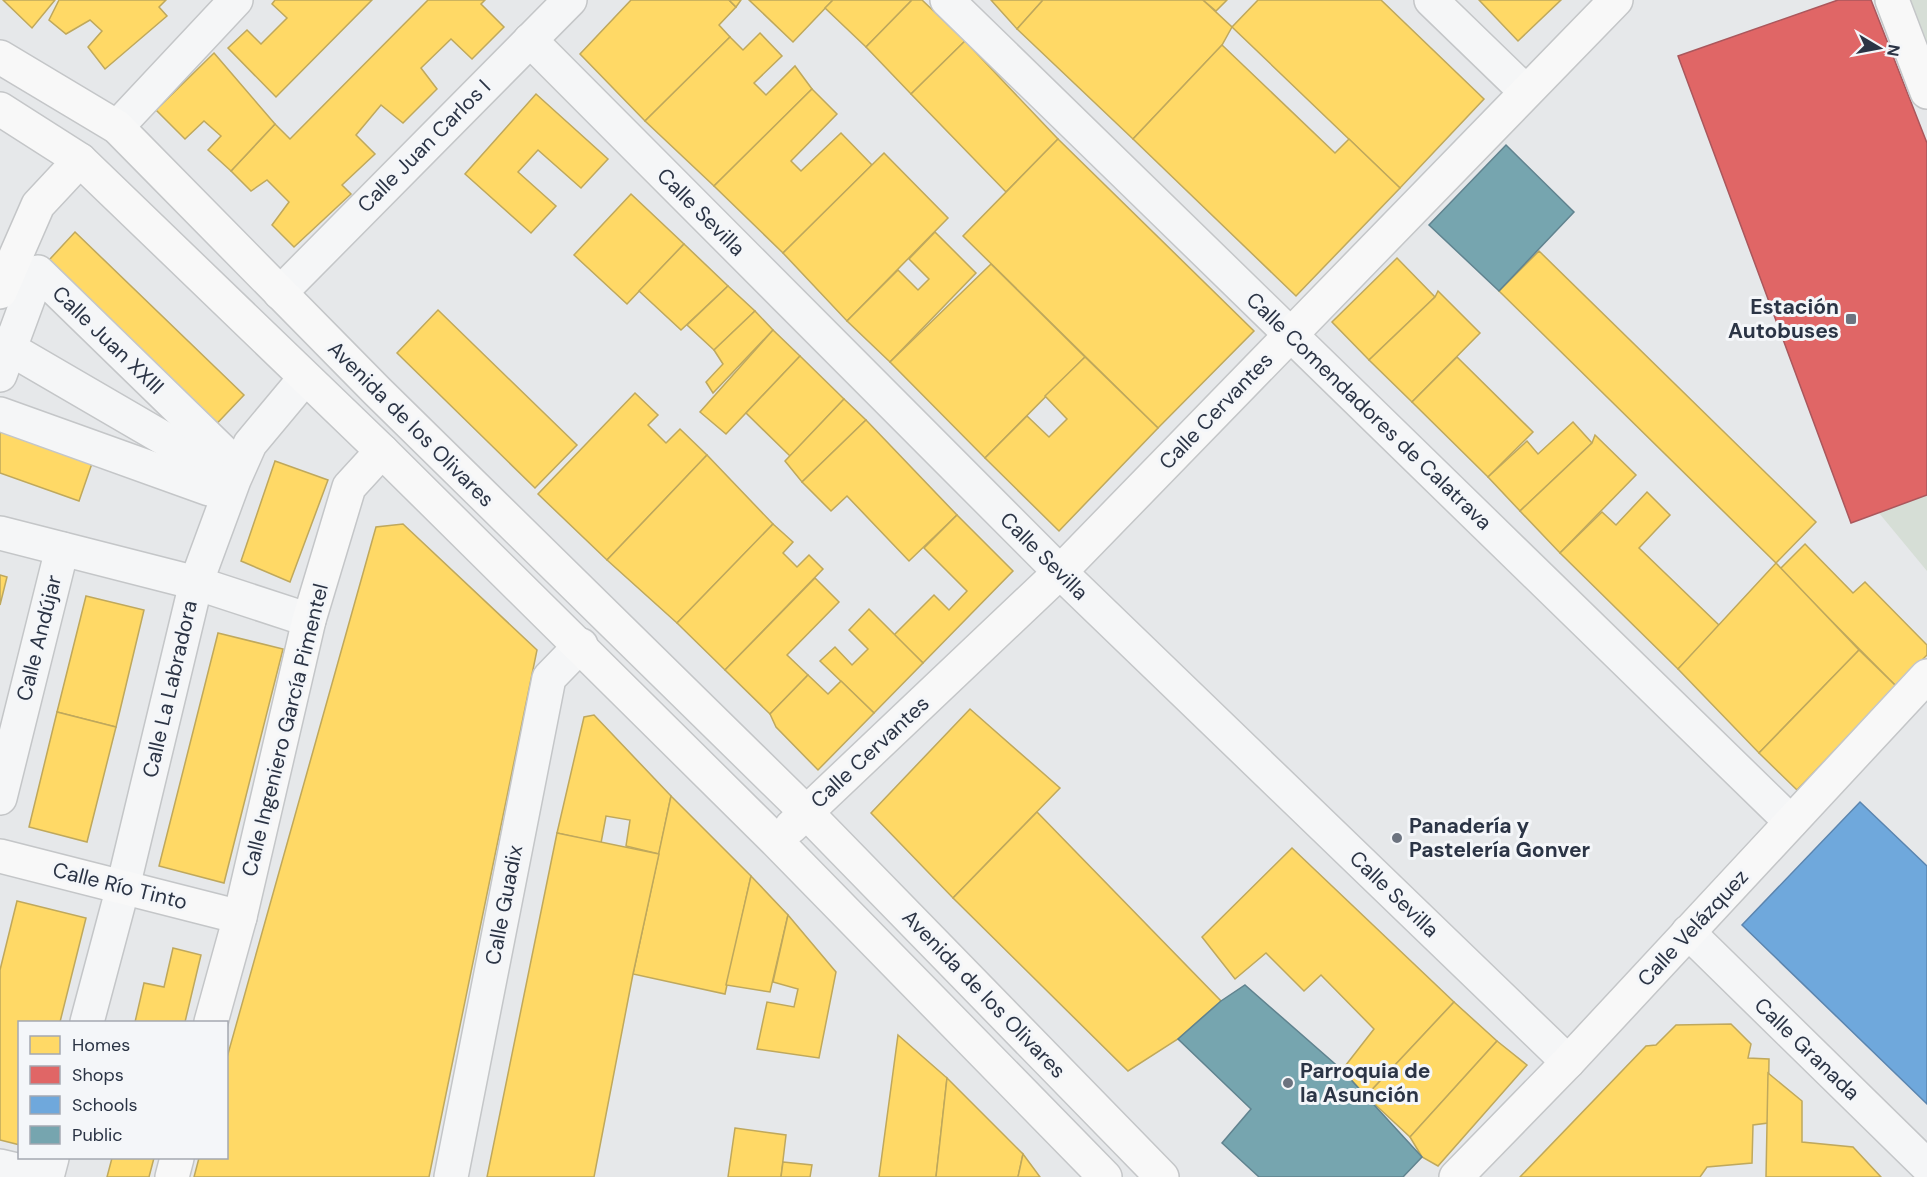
<svg xmlns="http://www.w3.org/2000/svg" width="1927" height="1177" font-family="'DM Sans',sans-serif">
  <style>
    .green { fill: #d6ded6 }
    .homes { fill: #ffd966; stroke: #bfa85c; stroke-width: 1.5 }
    .shops { fill: #e06666; stroke: #aa575c; stroke-width: 1.5 }
    .schools { fill: #6fa8dc; stroke: #5b85af; stroke-width: 1.5 }
    .public { fill: #76a5af; stroke: #60838f; stroke-width: 1.5 }
    .lines { fill: none; stroke-linecap: round; stroke-linejoin: round }
    .street-casing { stroke: #c4c6c8; stroke-width: 36 }
    .secondary-casing { stroke: #c4c6c8; stroke-width: 36 }
    .street { stroke: #f5f6f7; stroke-width: 33 }
    .secondary { stroke: #f8f8f8; stroke-width: 33 }
    .poi-dot { fill: #6c737f; stroke: #f4f6f9; stroke-width: 2 }
    .labels { text-anchor: middle; dominant-baseline: central; stroke-width: 6; stroke-linejoin: round; paint-order: stroke }
    .street-label { font-size: 21px; fill: #2b3445; stroke: #f4f6f9 }
    .poi-label { font-size: 21px; font-weight: bold; fill: #2b3445; stroke: #f4f6f9; text-anchor: start }
  </style>
  <rect width="100%" height="100%" fill="#e6e8ea"/>
  <!-- green -->
  <g class="green">
    <polygon points="1909,0 1927,0 1927,48"/>
    <polygon points="1927,495 1927,571 1879,513"/>
  </g>
  <!-- homes -->
  <g class="homes">
    <polygon points="3,0 55,0 32,28"/>
    <polygon points="59,0 166,0 159,7 167,16 105,69 88,47 102,31 90,20 66,34 49,20"/>
    <polygon points="275,0 372,0 276,97 228,48 247,30 261,44 287,18 272,4"/>
    <polygon points="428,0 485,0 481,4 504,27 472,59 451,39 421,68 437,89 403,123 381,105 356,135 375,154 342,185 351,194 294,247 272,225 289,202 267,180 251,191 231,171 275,124 290,139"/>
    <polygon points="631,0 729,0 736,7 719,25 730,37 645,121 580,54"/>
    <polygon points="729,0 741,0 736,7"/>
    <polygon points="749,0 833,0 793,42"/>
    <polygon points="833,0 912,0 866,47 825,8"/>
    <polygon points="912,0 922,0 965,41 911,94 866,47"/>
    <polygon points="991,0 1043,0 1017,29"/>
    <polygon points="1043,0 1203,0 1232,27 1222,45 1133,139 1017,29"/>
    <polygon points="1203,0 1227,0 1216,11"/>
    <polygon points="1258,0 1381,0 1484,99 1400,188 1232,27"/>
    <polygon points="1479,0 1561,0 1518,41"/>
    <polygon points="760,33 782,56 754,83 766,95 795,66 812,89 714,186 645,121 730,37 743,50"/>
    <polygon points="965,41 1058,139 1006,192 911,94"/>
    <polygon points="1222,45 1335,153 1349,139 1400,188 1296,296 1133,139"/>
    <polygon points="214,53 275,124 231,171 208,150 221,136 204,121 185,139 156,110"/>
    <polygon points="812,89 837,114 791,161 801,171 841,133 872,165 783,253 714,186"/>
    <polygon points="536,94 608,159 581,188 538,150 518,172 556,206 531,233 465,174"/>
    <polygon points="1058,139 1254,331 1158,428 963,236"/>
    <polygon points="884,153 948,218 847,321 783,253"/>
    <polygon points="631,194 684,244 627,304 574,255"/>
    <polygon points="75,232 244,395 206,435 38,272"/>
    <polygon points="935,232 976,273 890,362 847,321 898,270 918,290 929,279 909,259"/>
    <polygon points="684,244 728,286 681,330 639,291"/>
    <polygon points="1539,251 1816,522 1776,563 1499,291"/>
    <polygon points="1397,258 1435,297 1369,360 1332,322"/>
    <polygon points="991,264 1085,357 985,458 890,362"/>
    <polygon points="728,286 755,311 714,350 687,325"/>
    <polygon points="1438,291 1480,333 1412,402 1369,360 1435,297"/>
    <polygon points="438,310 577,445 535,488 397,353"/>
    <polygon points="755,311 773,330 713,393 706,382 723,364 714,350"/>
    <polygon points="773,330 800,356 726,434 700,412"/>
    <polygon points="800,356 844,399 790,456 746,413"/>
    <polygon points="1085,357 1158,428 1059,531 985,458 1027,416 1049,437 1067,419 1045,396"/>
    <polygon points="1457,357 1533,432 1488,477 1412,402"/>
    <polygon points="635,393 658,415 648,425 666,443 680,429 707,455 607,560 538,494"/>
    <polygon points="844,399 866,420 802,482 785,461"/>
    <polygon points="0,414 97,449 79,501 0,473"/>
    <polygon points="866,420 957,515 909,561 847,496 831,511 802,482"/>
    <polygon points="1573,422 1592,443 1520,511 1488,477 1527,441 1538,454"/>
    <polygon points="1595,435 1636,475 1560,553 1520,511 1592,443"/>
    <polygon points="707,455 773,524 677,623 607,560"/>
    <polygon points="275,461 328,480 290,582 241,561"/>
    <polygon points="1647,492 1670,515 1639,548 1720,626 1678,669 1560,553 1602,512 1616,525"/>
    <polygon points="957,515 1013,571 923,663 894,635 934,595 949,610 967,591 924,548"/>
    <polygon points="403,524 537,650 429,1177 194,1177 199,1158 226,1158 226,1061 376,527"/>
    <polygon points="773,524 793,542 783,553 797,567 809,555 823,569 725,670 677,623"/>
    <polygon points="1805,544 1853,593 1865,582 1927,645 1927,655 1896,686 1780,569"/>
    <polygon points="1776,563 1859,650 1759,753 1678,669"/>
    <polygon points="0,575 7,577 0,605"/>
    <polygon points="815,578 839,602 787,655 808,675 770,714 725,670"/>
    <polygon points="86,596 144,610 116,727 57,712"/>
    <polygon points="869,609 923,663 874,713 820,661 835,647 852,665 868,649 849,630"/>
    <polygon points="218,633 283,649 224,883 159,866"/>
    <polygon points="1859,650 1896,686 1797,790 1759,753"/>
    <polygon points="808,675 828,694 841,681 874,713 818,770 776,727 770,714"/>
    <polygon points="970,709 1060,788 953,898 871,813"/>
    <polygon points="57,712 116,727 87,842 29,827"/>
    <polygon points="594,715 671,796 659,854 626,846 630,820 606,816 601,843 557,833 584,717"/>
    <polygon points="671,796 751,876 725,994 633,974"/>
    <polygon points="1037,812 1221,1001 1178,1039 1128,1071 953,898"/>
    <polygon points="557,833 659,854 633,974 594,1177 487,1177"/>
    <polygon points="1292,848 1454,1002 1366,1096 1342,1070 1374,1029 1321,975 1304,991 1266,953 1235,979 1202,937"/>
    <polygon points="751,876 788,915 770,992 726,985"/>
    <polygon points="17,901 86,918 60,1022 20,1022 20,1145 0,1140 0,970"/>
    <polygon points="788,915 836,972 819,1058 757,1049 767,1002 794,1007 798,989 773,982"/>
    <polygon points="173,948 201,955 185,1022 135,1022 144,983 164,987"/>
    <polygon points="1454,1002 1497,1041 1410,1137 1366,1096"/>
    <polygon points="1731,1024 1751,1044 1748,1058 1769,1059 1768,1123 1753,1125 1752,1163 1707,1167 1700,1177 1520,1177 1646,1046 1656,1045 1676,1025"/>
    <polygon points="898,1035 947,1078 936,1177 879,1177"/>
    <polygon points="1497,1041 1527,1065 1438,1166 1422,1157 1410,1137"/>
    <polygon points="1768,1073 1802,1101 1802,1142 1853,1147 1881,1177 1766,1177"/>
    <polygon points="947,1078 1023,1154 1018,1177 936,1177"/>
    <polygon points="735,1128 786,1135 781,1177 728,1177"/>
    <polygon points="1023,1154 1040,1177 1018,1177"/>
    <polygon points="112,1158 154,1158 149,1177 107,1177"/>
    <polygon points="783,1162 812,1165 810,1177 781,1177"/>
  </g>
  <!-- shops -->
  <polygon class="shops" points="1838,0 1871,0 1927,143 1927,495 1851,523 1678,56"/>
  <!-- schools -->
  <polygon class="schools" points="1860,802 1927,866 1927,1104 1742,925"/>
  <!-- public -->
  <g class="public">
    <polygon points="1506,145 1574,212 1499,291 1429,225"/>
    <polygon points="1245,985 1342,1070 1422,1157 1403,1177 1259,1177 1222,1143 1251,1109 1178,1039 1221,1001"/>
  </g>
  <g class="lines">
    <!-- street casing -->
    <g class="street-casing">
      <g id="street">
        <polyline points="947,0 1791,822"/>
        <polyline points="1431,0 1525,91"/>
        <polyline points="530,40 1060,572 1568,1062"/>
        <polyline points="117,127 236,0"/>
        <polyline points="280,293 570,0"/>
        <polyline points="0,343 232,478"/>
        <polyline points="0,375 38,272 222,451 209,489 0,414"/>
        <polyline points="0,533 196,583 309,620"/>
        <polyline points="0,798 62,549"/>
        <polyline points="1688,932 1927,1166"/>
        <polyline points="87,1022 123,887 196,583 234,480 250,444 305,378"/>
        <polyline points="0,1166 47,1177 52,1158"/>
        <polyline points="451,1177 549,678 581,645"/>
      </g>
    </g>
    <!-- secondary casing -->
    <g class="secondary-casing">
      <g id="secondary">
        <polyline points="1892,0 1927,92"/>
        <polyline points="0,57 117,127 377,391 806,812 1162,1177"/>
        <polyline points="0,109 80,160 382,451 777,842 1105,1177"/>
        <polyline points="0,292 38,205 80,160"/>
        <polyline points="791,827 1060,572 1616,0"/>
        <polyline points="0,856 240,917"/>
        <polyline points="211,1022 240,917 309,620 349,487 382,451"/>
        <polyline points="172,1177 177,1158"/>
        <polyline points="1456,1177 1568,1062 1927,676"/>
      </g>
    </g>
    <!-- street -->
    <use href="#street" class="street"/>
    <!-- secondary -->
    <use href="#secondary" class="secondary"/>
  </g>
  <!-- markers -->
  <g class="poi-dot">
    <rect x="1845" y="313" width="12" height="12" rx="3"/>
    <circle cx="1397" cy="838" r="6"/>
    <circle cx="1288" cy="1083" r="6"/>
  </g>
  <g class="labels">
    <!-- street labels -->
    <g class="street-label">
      <text transform="translate(424 146) rotate(-45)">Calle Juan Carlos I</text>
      <text transform="translate(701 212) rotate(45)">Calle Sevilla</text>
      <text transform="translate(108 340) rotate(44)">Calle Juan XXIII</text>
      <text transform="translate(1216 411) rotate(-46)">Calle Cervantes</text>
      <text transform="translate(1369 411) rotate(44)">Calle Comendadores de Calatrava</text>
      <text transform="translate(411 424) rotate(45)">Avenida de los Olivares</text>
      <text transform="translate(1044 556) rotate(45)">Calle Sevilla</text>
      <text transform="translate(39 638) rotate(-76)">Calle Andújar</text>
      <text transform="translate(170 689) rotate(-77)">Calle La Labradora</text>
      <text transform="translate(285 730) rotate(-76)">Calle Ingeniero García Pimentel</text>
      <text transform="translate(870 752) rotate(-43)">Calle Cervantes</text>
      <text transform="translate(120 886) rotate(14)">Calle Río Tinto</text>
      <text transform="translate(1394 894) rotate(44)">Calle Sevilla</text>
      <text transform="translate(504 905) rotate(-79)">Calle Guadix</text>
      <text transform="translate(1693 928) rotate(-47)">Calle Velázquez</text>
      <text transform="translate(984 994) rotate(46)">Avenida de los Olivares</text>
      <text transform="translate(1807 1049) rotate(44)">Calle Granada</text>
    </g>
    <!-- poi labels -->
    <g class="poi-label">
      <text x="1839" y="307" text-anchor="end">Estación<tspan x="1839" dy="24">Autobuses</tspan></text>
      <text x="1409" y="826">Panadería y<tspan x="1409" dy="24">Pastelería Gonver</tspan></text>
      <text x="1300" y="1071">Parroquia de<tspan x="1300" dy="24">la Asunción</tspan></text>
    </g>
  </g>
  <!-- legend -->
  <rect x="18" y="1021" width="210" height="138" fill="#f4f6f9" stroke="#a4a8b1" stroke-width="1.5"/>
  <rect x="30" y="1036" width="30" height="18" fill="#ffd966" stroke="#a4a8b1" stroke-width="1.5"/>
  <text x="72" y="1051" font-size="18" fill="#2b3445">Homes</text>
  <rect x="30" y="1066" width="30" height="18" fill="#e06666" stroke="#a4a8b1" stroke-width="1.5"/>
  <text x="72" y="1081" font-size="18" fill="#2b3445">Shops</text>
  <rect x="30" y="1096" width="30" height="18" fill="#6fa8dc" stroke="#a4a8b1" stroke-width="1.5"/>
  <text x="72" y="1111" font-size="18" fill="#2b3445">Schools</text>
  <rect x="30" y="1126" width="30" height="18" fill="#76a5af" stroke="#a4a8b1" stroke-width="1.5"/>
  <text x="72" y="1141" font-size="18" fill="#2b3445">Public</text>
  <!-- north arrow -->
  <g transform="translate(1879 48) rotate(100)" stroke="#f4f6f9" stroke-width="4.5" paint-order="stroke">
  <path d="M0-4.5L10 22L0 15L-10 22Z" fill="#2b3445"/>
  <text y="-9" font-size="16" font-weight="bold" text-anchor="middle" fill="#2b3445">N</text>
  </g>
</svg>
